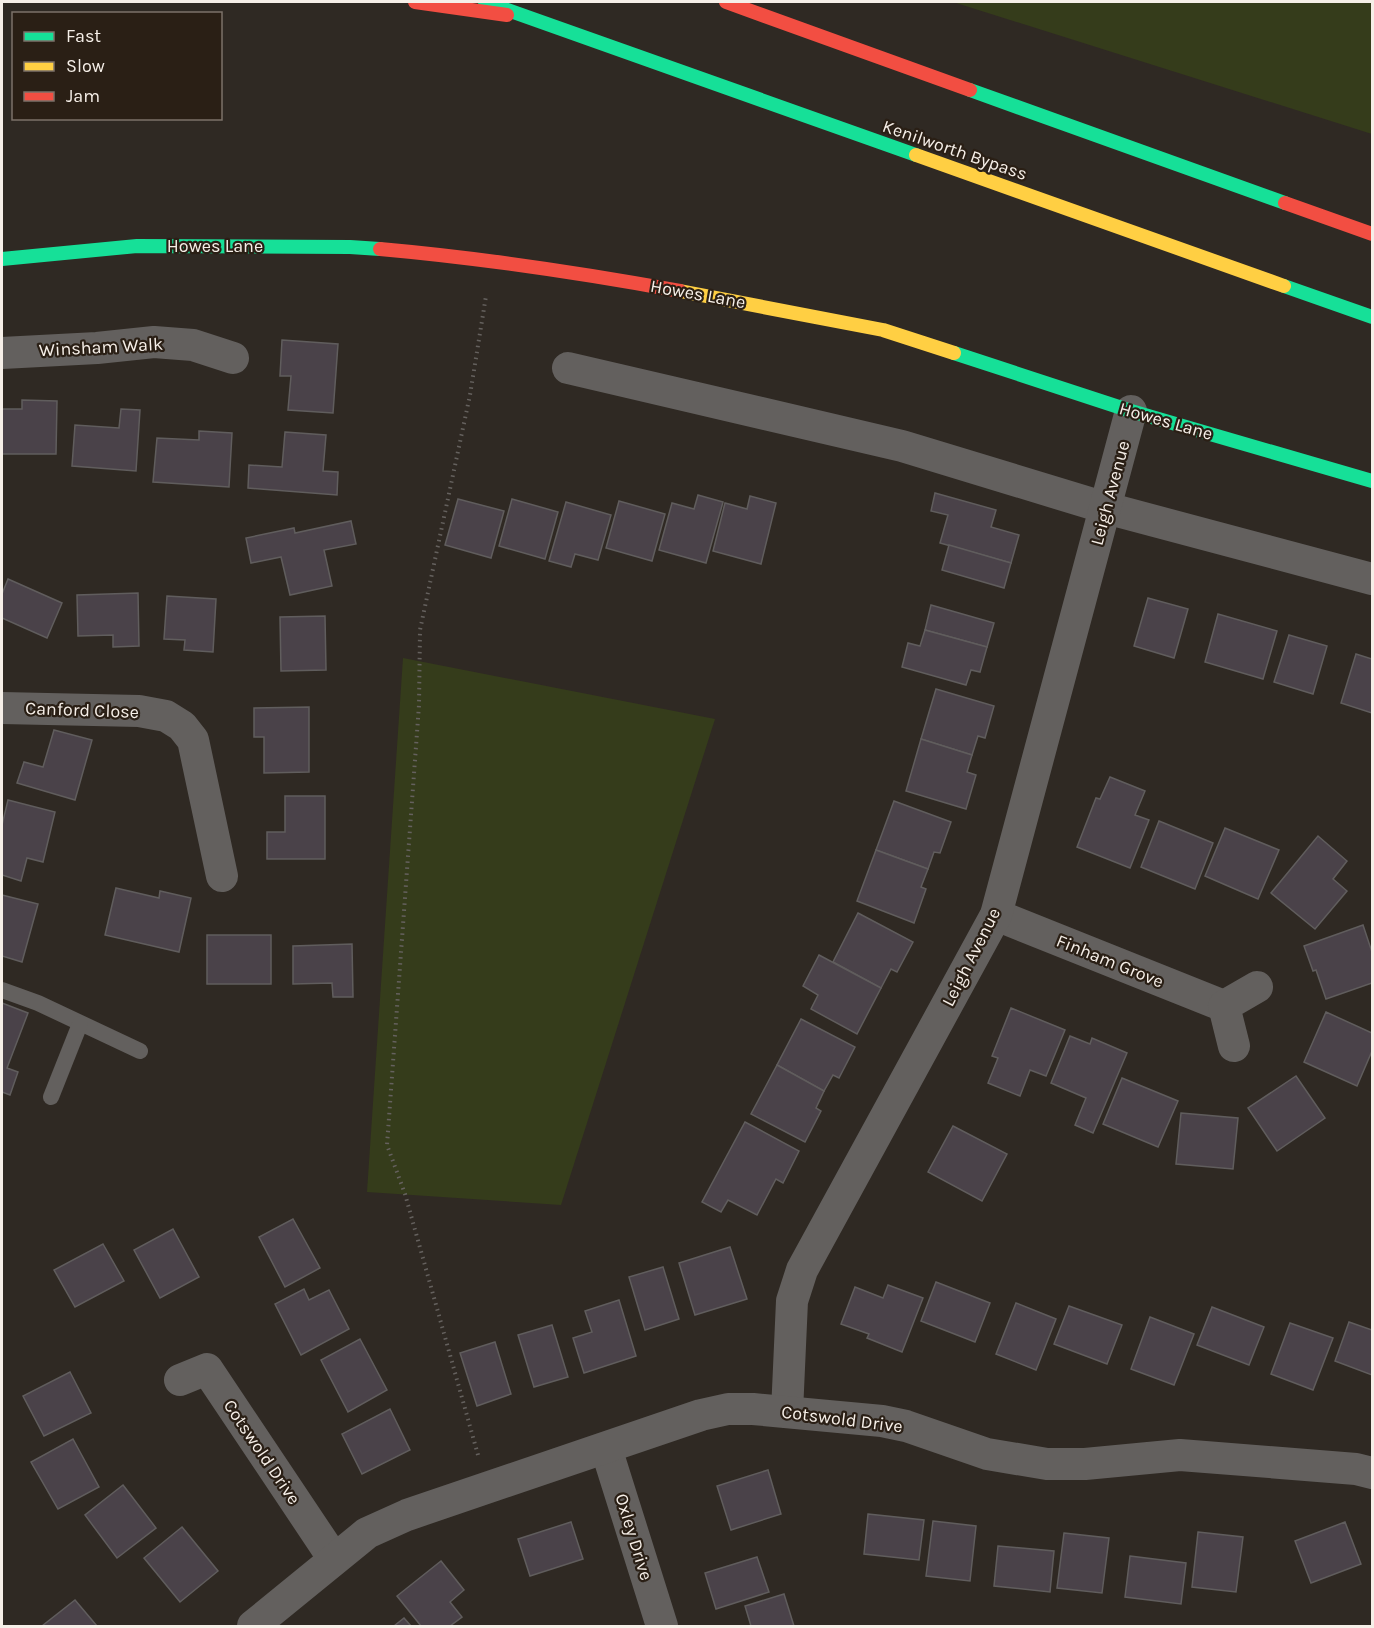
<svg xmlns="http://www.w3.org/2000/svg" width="1374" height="1628" font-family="Karla,sans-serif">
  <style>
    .green { fill: #353c1b }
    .building { fill: #4a4249; stroke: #605d5d; stroke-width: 1.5 }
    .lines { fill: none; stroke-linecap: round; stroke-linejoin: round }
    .path { stroke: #65615e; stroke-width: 4; stroke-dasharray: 1.5 4.5; stroke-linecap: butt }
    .lane { stroke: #63605e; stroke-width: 16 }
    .street { stroke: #63605e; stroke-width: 32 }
    .fast { stroke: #16e098; stroke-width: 14 }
    .slow { stroke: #ffcf43; stroke-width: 14 }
    .jam { stroke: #f24e42; stroke-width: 14 }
    .labels { text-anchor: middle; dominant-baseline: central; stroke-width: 4.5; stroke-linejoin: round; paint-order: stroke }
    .street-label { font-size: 18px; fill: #f6efe8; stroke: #2a1f15 }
  </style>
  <rect width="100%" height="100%" fill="#2f2923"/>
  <!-- green -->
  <g class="green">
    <polygon points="953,2 1372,2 1372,134"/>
    <polygon points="403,658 715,719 561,1205 367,1192"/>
  </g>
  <!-- building -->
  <g class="building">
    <polygon points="282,340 338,344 333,413 288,410 291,376 280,376"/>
    <polygon points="22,400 57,401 56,454 2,454 2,409 22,409"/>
    <polygon points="121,409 140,410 136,471 72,466 75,425 119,428"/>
    <polygon points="199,431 232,433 229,487 153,482 157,438 199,440"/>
    <polygon points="285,432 326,435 323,471 338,472 337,495 248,488 249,465 282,467"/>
    <polygon points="935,493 996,510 991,527 1019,535 1011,563 940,543 948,515 931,511"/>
    <polygon points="698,495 723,502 706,563 659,550 672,503 694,509"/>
    <polygon points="750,496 776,503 761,564 713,551 725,503 747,509"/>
    <polygon points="458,499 504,511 491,558 445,545"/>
    <polygon points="512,499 558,512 545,559 499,546"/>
    <polygon points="619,501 665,514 652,561 606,548"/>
    <polygon points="566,502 611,515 598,560 575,554 571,567 549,561"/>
    <polygon points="351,521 356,544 324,550 332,586 290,595 281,557 251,563 246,538 294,528 295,533"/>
    <polygon points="949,545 1011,563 1004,588 942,570"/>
    <polygon points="8,579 62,603 47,638 2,618 2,594"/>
    <polygon points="138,593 139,646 113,647 113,635 78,636 77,595"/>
    <polygon points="167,596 216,599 213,652 184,650 185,640 164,639"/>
    <polygon points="1148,598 1188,609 1174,658 1134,646"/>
    <polygon points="931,605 994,623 987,647 925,630"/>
    <polygon points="1218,614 1277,631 1263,679 1205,662"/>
    <polygon points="325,616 326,670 281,671 280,617"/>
    <polygon points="925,630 987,647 980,672 971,670 966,685 902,667 908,643 920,646"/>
    <polygon points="1289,635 1327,646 1313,694 1274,682"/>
    <polygon points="1356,654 1372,659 1372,713 1341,703"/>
    <polygon points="936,689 994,706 985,738 978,736 972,755 921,739"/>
    <polygon points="309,707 309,772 264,773 264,737 254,737 254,708"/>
    <polygon points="54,730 92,740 75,800 17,783 24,762 43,767"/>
    <polygon points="921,739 972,755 967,772 976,775 966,809 906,791"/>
    <polygon points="1110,777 1145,791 1135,815 1149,820 1130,868 1077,847 1096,798 1100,799"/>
    <polygon points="285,796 325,796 325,859 267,859 267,832 285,832"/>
    <polygon points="8,800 55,812 43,862 27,858 21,881 2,875 2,825"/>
    <polygon points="894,801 951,822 940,853 934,852 928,869 876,850"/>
    <polygon points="1159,821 1213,843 1195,889 1141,867"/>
    <polygon points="1225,828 1279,850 1258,899 1205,876"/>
    <polygon points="1318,836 1347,861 1333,879 1347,891 1315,929 1271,893"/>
    <polygon points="876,850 928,869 921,887 926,889 914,923 857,901"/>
    <polygon points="116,888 159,898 160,891 191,898 179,952 105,935"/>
    <polygon points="2,895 38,904 22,962 2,956"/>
    <polygon points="858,913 913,942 897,972 891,969 881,988 833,962"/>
    <polygon points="1363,925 1372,952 1372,983 1326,999 1316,970 1313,971 1304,946"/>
    <rect x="207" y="935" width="64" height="49"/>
    <polygon points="352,944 353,997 333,997 332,983 293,984 293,946"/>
    <polygon points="819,955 881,988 857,1034 811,1009 818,995 803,986"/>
    <polygon points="2,1003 28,1013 7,1068 18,1072 10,1095 2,1092"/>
    <polygon points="1011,1008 1065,1030 1046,1076 1030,1070 1020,1096 988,1083 998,1058 992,1056"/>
    <polygon points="1326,1012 1372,1033 1372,1051 1357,1086 1304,1062"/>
    <polygon points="801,1019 855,1047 839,1078 833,1075 824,1091 777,1065"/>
    <polygon points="1070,1036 1090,1044 1092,1038 1127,1053 1093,1133 1075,1125 1086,1098 1051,1083"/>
    <polygon points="777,1065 824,1091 816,1108 821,1111 805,1142 751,1114"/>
    <polygon points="1296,1076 1325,1118 1277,1151 1248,1108"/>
    <polygon points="1122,1078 1178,1101 1158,1147 1103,1124"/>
    <polygon points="1181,1113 1238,1118 1233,1169 1176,1164"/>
    <polygon points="745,1122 799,1151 783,1183 776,1179 757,1215 728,1200 721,1212 702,1202"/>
    <polygon points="953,1126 1007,1154 982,1201 928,1172"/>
    <polygon points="293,1219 320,1268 285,1287 259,1237"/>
    <polygon points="173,1229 199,1277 160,1298 134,1250"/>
    <polygon points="103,1244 124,1281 75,1307 54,1270"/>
    <polygon points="730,1247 747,1299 695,1315 679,1263"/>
    <polygon points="663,1267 679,1319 645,1330 629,1277"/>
    <polygon points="936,1282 990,1303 975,1342 921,1321"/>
    <polygon points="888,1285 923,1298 902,1352 867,1338 869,1334 841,1324 855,1287 883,1298"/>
    <polygon points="304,1289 309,1300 329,1290 349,1329 301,1355 275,1304"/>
    <polygon points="619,1300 636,1356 584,1373 573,1338 592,1332 585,1311"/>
    <polygon points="1016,1303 1056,1319 1036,1370 996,1354"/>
    <polygon points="1069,1306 1122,1325 1107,1364 1054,1344"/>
    <polygon points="1212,1307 1264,1327 1249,1365 1197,1345"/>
    <polygon points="1150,1317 1194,1334 1174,1385 1131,1369"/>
    <polygon points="1349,1322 1372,1330 1372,1375 1335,1361"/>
    <polygon points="1290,1323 1333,1338 1313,1390 1271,1374"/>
    <polygon points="552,1325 568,1377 534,1387 518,1335"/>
    <polygon points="360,1339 387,1390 348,1412 321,1360"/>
    <polygon points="495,1342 511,1394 477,1406 460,1353"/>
    <polygon points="70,1372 91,1413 44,1436 23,1396"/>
    <polygon points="390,1409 410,1450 362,1474 342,1434"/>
    <polygon points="73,1439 99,1487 58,1509 31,1462"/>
    <polygon points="768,1470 781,1514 731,1530 717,1486"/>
    <polygon points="123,1485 156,1528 117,1558 85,1515"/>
    <polygon points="868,1514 924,1520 919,1560 864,1554"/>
    <polygon points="933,1521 976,1526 970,1581 926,1576"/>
    <polygon points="571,1522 583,1559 530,1576 518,1539"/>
    <polygon points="1345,1522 1361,1564 1311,1583 1295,1541"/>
    <polygon points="182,1527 218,1571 180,1602 144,1558"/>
    <polygon points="1198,1532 1243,1537 1236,1592 1192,1587"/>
    <polygon points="1064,1533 1109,1538 1102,1593 1057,1588"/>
    <polygon points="998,1546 1054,1551 1050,1592 994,1586"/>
    <polygon points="1130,1556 1186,1563 1181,1604 1125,1597"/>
    <polygon points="757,1557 769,1592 716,1609 705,1573"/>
    <polygon points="441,1561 464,1590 450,1602 462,1617 450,1626 421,1626 397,1596"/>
    <polygon points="784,1594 794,1626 751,1626 745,1606"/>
    <polygon points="75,1600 97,1626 42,1626"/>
    <polygon points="404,1618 411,1626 394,1626"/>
  </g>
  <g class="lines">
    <!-- path -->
    <polyline class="path" points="478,1455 405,1194 387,1145 419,705 420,630 470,395 486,296"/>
    <!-- lane -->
    <g class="lane">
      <polyline points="2,990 38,1003 140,1051"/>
      <polyline points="51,1097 80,1024"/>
    </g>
    <!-- street -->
    <g class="street">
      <polyline points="2,353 97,348 154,342 193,345 233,358"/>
      <polyline points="568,368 902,446 1106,508 1372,579"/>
      <polyline points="2,708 139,711 166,716 182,726 193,740 222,876"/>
      <polyline points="996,915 1224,1006"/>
      <polyline points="1234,1046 1224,1006 1257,987"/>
      <polyline points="180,1380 207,1369 334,1559"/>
      <polyline points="787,1412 792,1301 802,1270 996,915 1131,411"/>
      <polyline points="606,1448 662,1626"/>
      <polyline points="253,1626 367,1533 407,1515 701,1415 728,1409 753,1409 882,1421 906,1426 987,1454 1047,1464 1085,1464 1180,1455 1356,1469 1372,1473"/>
    </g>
    <!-- fast -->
    <g class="fast">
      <polyline points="485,2 916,155"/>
      <polyline points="970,90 1285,203"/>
      <polyline points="2,259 137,246 350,247 380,249"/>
      <polyline points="1284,286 1372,317"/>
      <polyline points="954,353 1131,411 1372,481"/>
    </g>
    <!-- slow -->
    <g class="slow">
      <polyline points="916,155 1284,286"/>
      <polyline points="680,291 883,330 954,353"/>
    </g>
    <!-- jam -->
    <g class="jam">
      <polyline points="415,2 507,15"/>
      <polyline points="726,2 970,90"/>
      <polyline points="1285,203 1372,234"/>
      <path d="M380,249C481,258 581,273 680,291"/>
    </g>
  </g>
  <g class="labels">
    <!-- street labels -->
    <g class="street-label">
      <text transform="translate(955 150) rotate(19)">Kenilworth Bypass</text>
      <text x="215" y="246">Howes Lane</text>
      <text transform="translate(698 294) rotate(10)">Howes Lane</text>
      <text transform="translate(101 347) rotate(-3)">Winsham Walk</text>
      <text transform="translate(1166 421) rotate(16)">Howes Lane</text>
      <text transform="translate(1110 493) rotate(-75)">Leigh Avenue</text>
      <text transform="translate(82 710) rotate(2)">Canford Close</text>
      <text transform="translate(971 957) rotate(-63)">Leigh Avenue</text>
      <text transform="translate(1110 961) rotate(22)">Finham Grove</text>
      <text transform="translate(842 1419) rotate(7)">Cotswold Drive</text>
      <text transform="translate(262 1452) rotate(56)">Cotswold Drive</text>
      <text transform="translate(634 1537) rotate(73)">Oxley Drive</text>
    </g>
  </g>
  <!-- border -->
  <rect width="1374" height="1628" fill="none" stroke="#f6efe8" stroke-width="6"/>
  <!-- legend -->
  <rect x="12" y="12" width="210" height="108" fill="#2a1f15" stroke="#7c7269" stroke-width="1.5"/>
  <rect x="24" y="32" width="30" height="9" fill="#16e098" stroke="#7c7269" stroke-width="1.5"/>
  <text x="66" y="42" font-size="18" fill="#f6efe8">Fast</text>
  <rect x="24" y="62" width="30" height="9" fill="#ffcf43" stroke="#7c7269" stroke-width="1.5"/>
  <text x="66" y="72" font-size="18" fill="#f6efe8">Slow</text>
  <rect x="24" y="92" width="30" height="9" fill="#f24e42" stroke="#7c7269" stroke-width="1.5"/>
  <text x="66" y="102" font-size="18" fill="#f6efe8">Jam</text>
</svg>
